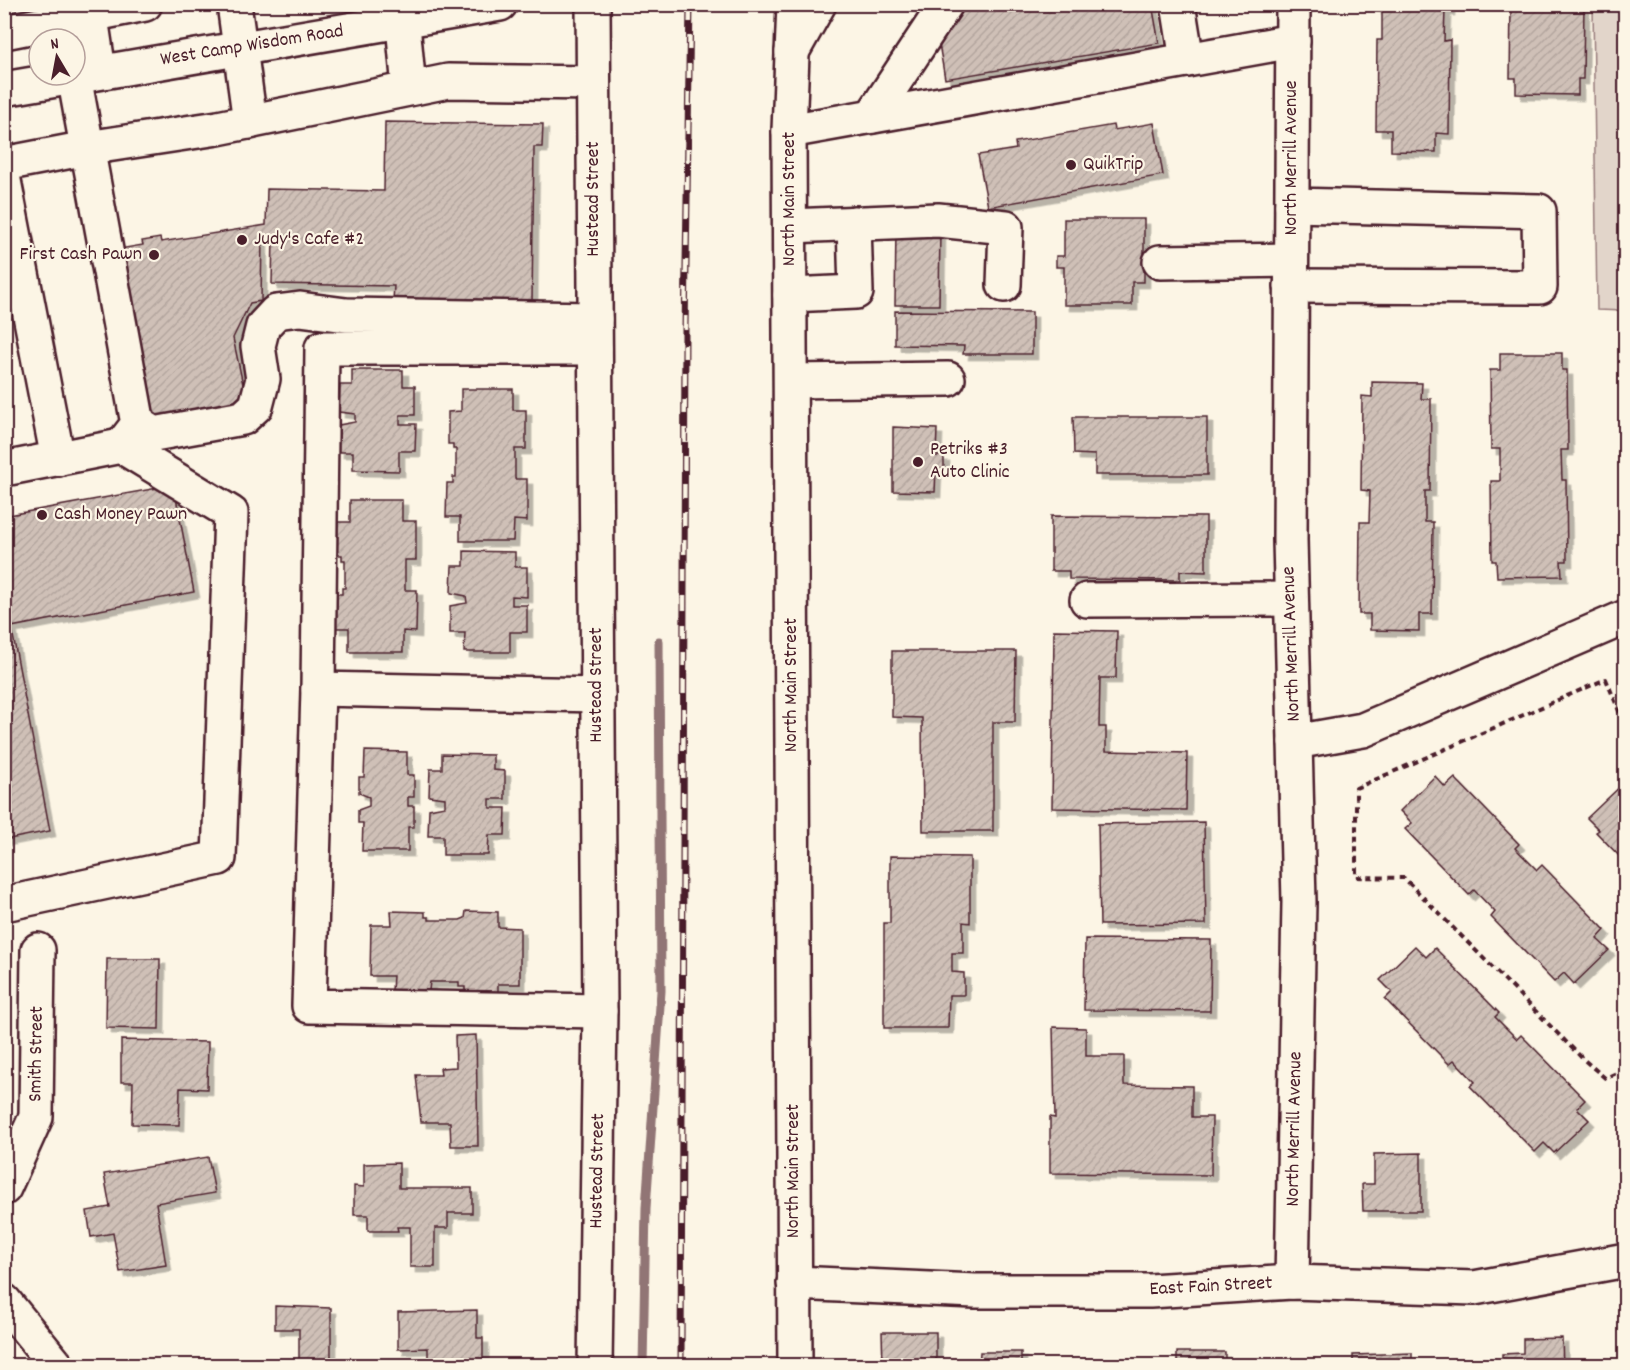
<svg xmlns="http://www.w3.org/2000/svg" width="1630" height="1370" font-family="Dekko,sans-serif">
  <style>
    .green { fill: #e2d5ca; stroke: #967a7a; stroke-width: 1.5 }
    .lines { fill: none; stroke-linecap: round; stroke-linejoin: round }
    .stream { stroke: #917474; stroke-width: 9 }
    .building { fill: url(#building-hatch); stroke: #4a1f2b; stroke-width: 1.5; filter: url(#shadow) }
    .minor-casing { stroke: #4a1f2b; stroke-width: 38 }
    .major-casing { stroke: #4a1f2b; stroke-width: 38 }
    .path { stroke: #4a1f2b; stroke-width: 4; stroke-dasharray: 6 4.5; stroke-linecap: butt }
    .minor { stroke: #fcf5e5; stroke-width: 33 }
    .major { stroke: #fcf5e5; stroke-width: 33 }
    .rail-casing { stroke: #4a1f2b; stroke-width: 7 }
    .rail { stroke: #fcf5e5; stroke-width: 4.5; stroke-dasharray: 14; stroke-linecap: butt }
    .poi-dot { fill: #4a1f2b; stroke: #fcf5e5; stroke-width: 2 }
    .labels { text-anchor: middle; dominant-baseline: central; stroke-width: 4.5; stroke-linejoin: round; paint-order: stroke }
    .street-label { font-size: 20px; fill: #4a1f2b; stroke: #fcf5e5 }
    .poi-label { font-size: 20px; fill: #4a1f2b; stroke: #fcf5e5; text-anchor: start }
  </style>
  <defs>
    <pattern id="building-hatch" width="6" height="6" patternUnits="userSpaceOnUse" patternTransform="scale(1.5)"><rect width="6" height="6" fill="#cfc0b7"/><path d="M-1 1l2-2M0 6l6-6M5 7l2-2" fill="none" stroke="#b3a59e"/></pattern>
    <filter id="shadow"><feDropShadow dx="5.5" dy="5.5" stdDeviation="0" flood-color="#0004"/></filter>
  </defs>
  <rect width="100%" height="100%" fill="#fcf5e5"/>
  <filter id="ink" filterUnits="userSpaceOnUse"><feTurbulence type="fractalNoise" baseFrequency=".0167" numOctaves="2"/><feDisplacementMap in="SourceGraphic" scale="12" xChannelSelector="R" yChannelSelector="G"/><feConvolveMatrix kernelMatrix="1 2 1 2 8 2 1 2 1" color-interpolation-filters="sRGB"/></filter>
  <g filter="url(#ink)">
    <!-- green -->
    <polygon class="green" points="1593,5 1625,5 1625,311 1597,310"/>
    <g class="lines">
      <!-- stream -->
      <g class="stream">
        <polyline points="4,959 5,959"/>
        <polyline points="643,1366 646,1208 661,991 659,641"/>
      </g>
    </g>
    <!-- building -->
    <g class="building">
      <polygon points="962,4 1152,4 1159,43 945,79 938,38"/>
      <polygon points="1376,4 1449,4 1449,10 1445,10 1444,41 1450,40 1449,134 1436,133 1436,152 1391,151 1391,130 1376,130 1377,40 1382,40 1382,9 1376,9"/>
      <polygon points="1511,4 1584,4 1583,79 1578,79 1578,95 1516,94 1516,78 1510,78"/>
      <polygon points="385,122 543,124 542,147 534,147 532,302 393,300 394,286 272,284 273,237 262,237 261,301 250,303 233,338 247,403 150,420 119,249 143,245 142,241 160,238 161,242 266,225 267,189 384,191"/>
      <polygon points="1154,123 1163,175 988,207 978,155 1016,149 1015,142 1113,125 1114,130"/>
      <polygon points="1064,219 1144,219 1144,282 1132,282 1132,305 1064,305 1064,267 1056,267 1056,256 1064,256"/>
      <polygon points="896,229 940,230 939,305 895,305"/>
      <polygon points="895,311 1032,312 1032,354 963,354 964,346 895,345"/>
      <polygon points="1500,353 1562,353 1562,370 1567,370 1568,450 1561,450 1562,480 1566,480 1567,561 1561,561 1562,576 1497,577 1496,561 1492,561 1491,481 1500,481 1500,449 1491,449 1490,370 1500,370"/>
      <polygon points="352,370 403,370 403,386 415,386 415,415 400,415 400,424 416,424 415,451 399,451 399,471 353,470 353,452 338,452 339,425 355,422 355,414 339,412 340,385 352,385"/>
      <polygon points="1372,382 1422,383 1421,399 1431,399 1430,491 1425,491 1425,522 1433,522 1432,614 1419,614 1419,631 1370,630 1370,614 1359,614 1360,522 1369,522 1370,491 1361,490 1362,396 1372,397"/>
      <polygon points="461,389 513,389 513,410 526,410 526,449 515,449 515,479 527,479 527,521 514,520 513,541 460,541 460,517 446,517 447,483 453,483 453,477 456,477 456,449 453,449 453,444 448,444 448,412 461,411"/>
      <polygon points="1073,417 1207,417 1207,475 1095,475 1095,455 1074,454"/>
      <polygon points="893,427 937,429 936,456 944,456 944,469 936,469 935,492 893,491"/>
      <polygon points="1626,450 1626,510 1624,510"/>
      <polygon points="163,487 176,498 194,592 11,627 4,588 4,516"/>
      <polygon points="350,500 402,500 402,521 416,521 416,560 405,560 405,590 417,590 416,632 403,631 403,652 349,652 349,628 335,628 336,594 342,594 342,588 345,588 345,560 342,560 342,555 337,555 338,522 350,522"/>
      <polygon points="1051,516 1206,517 1206,572 1180,571 1180,580 1069,579 1069,571 1051,571"/>
      <polygon points="464,551 515,552 515,567 527,567 527,597 512,596 512,605 527,605 527,632 510,632 510,652 464,652 465,633 450,633 450,606 467,603 466,596 451,593 452,566 464,566"/>
      <polygon points="4,588 50,831 4,840"/>
      <polygon points="1054,630 1117,631 1116,678 1100,678 1099,727 1106,727 1106,751 1187,753 1186,810 1052,808"/>
      <polygon points="892,651 1016,651 1015,722 993,722 993,831 923,831 922,718 892,717"/>
      <polygon points="365,751 407,752 407,775 414,775 414,797 408,797 408,806 414,806 414,827 408,827 408,851 362,851 363,823 358,823 358,810 369,806 369,797 359,793 359,777 364,777"/>
      <polygon points="442,754 493,755 493,770 505,771 505,799 490,799 490,808 506,808 505,835 489,835 488,855 443,855 443,836 428,836 429,809 445,806 445,798 429,796 430,769 442,769"/>
      <polygon points="1435,776 1445,787 1455,778 1519,844 1515,848 1537,870 1542,865 1605,930 1597,939 1609,950 1574,984 1564,973 1554,982 1491,917 1495,912 1474,890 1469,895 1405,829 1412,823 1400,811"/>
      <polygon points="1626,781 1626,863 1596,832 1599,830 1587,818"/>
      <polygon points="1204,822 1206,924 1100,925 1098,824"/>
      <polygon points="890,856 970,857 970,923 963,922 963,953 952,953 952,972 964,973 964,995 949,995 948,1028 884,1028 884,923 890,923"/>
      <polygon points="391,911 425,912 425,917 429,917 429,920 460,920 465,918 466,911 498,912 498,927 520,928 520,984 498,984 498,993 465,992 465,987 459,987 459,982 430,982 429,990 392,990 393,976 370,976 371,925 392,925"/>
      <polygon points="1085,939 1211,940 1210,1011 1084,1010"/>
      <polygon points="1415,946 1426,957 1435,948 1499,1013 1495,1017 1517,1039 1521,1035 1585,1100 1577,1108 1589,1120 1554,1153 1544,1143 1535,1152 1470,1086 1475,1082 1454,1060 1449,1064 1385,999 1392,992 1380,980"/>
      <polygon points="107,959 160,959 159,1029 106,1028"/>
      <polygon points="1053,1027 1086,1028 1086,1056 1124,1056 1124,1085 1192,1086 1192,1117 1212,1117 1211,1175 1050,1173 1050,1117 1055,1118"/>
      <polygon points="476,1035 478,1146 451,1146 450,1122 421,1122 416,1075 441,1075 440,1068 456,1067 455,1036"/>
      <polygon points="121,1040 208,1042 207,1089 180,1088 179,1125 132,1124 133,1082 121,1082"/>
      <polygon points="1421,1153 1421,1211 1363,1211 1362,1184 1374,1184 1374,1154"/>
      <polygon points="208,1157 215,1193 156,1203 166,1265 120,1272 113,1233 91,1237 87,1211 110,1207 104,1174"/>
      <polygon points="399,1163 399,1188 472,1188 472,1213 448,1213 448,1228 435,1228 435,1267 410,1267 410,1227 397,1227 398,1231 368,1231 368,1215 354,1215 354,1186 364,1187 364,1164"/>
      <polygon points="275,1306 331,1308 331,1366 299,1366 299,1329 275,1329"/>
      <polygon points="477,1310 477,1338 483,1338 483,1366 428,1366 428,1348 398,1349 398,1312"/>
      <polygon points="882,1332 936,1332 936,1366 883,1366"/>
      <polygon points="1562,1338 1563,1366 1499,1366 1502,1364 1502,1354 1523,1353 1523,1339"/>
      <polygon points="980,1352 1021,1352 1021,1366 979,1366"/>
      <rect x="1177" y="1352" width="48" height="14"/>
      <polygon points="1412,1353 1412,1366 1353,1366 1353,1355"/>
    </g>
    <g class="lines">
      <!-- minor casing -->
      <g class="minor-casing">
        <g id="minor">
          <polyline points="234,4 250,122"/>
          <polyline points="401,4 409,88"/>
          <polyline points="593,4 600,1011 595,1366"/>
          <polyline points="794,4 789,131 795,1366"/>
          <polyline points="1178,4 1187,60"/>
          <polyline points="872,116 946,4"/>
          <polyline points="789,131 1293,41"/>
          <polyline points="4,164 87,148 218,128 448,81 593,83"/>
          <polyline points="4,181 58,459"/>
          <polyline points="790,226 938,220 1006,227 1004,285"/>
          <polyline points="1160,262 1291,260"/>
          <polyline points="1291,286 1540,287 1539,211 1292,205"/>
          <polyline points="790,295 856,292 854,223"/>
          <polyline points="595,348 322,348 318,689 309,1006 600,1011"/>
          <polyline points="791,381 948,379"/>
          <polyline points="138,424 154,434 243,418 256,406 263,379 258,346 263,326 276,312 300,309 346,315 595,319"/>
          <polyline points="4,469 121,446 138,424 74,76"/>
          <polyline points="1087,600 1291,599"/>
          <polyline points="318,689 598,695"/>
          <polyline points="1295,742 1363,730 1626,617"/>
          <polyline points="4,904 219,858 231,513 121,446"/>
          <polyline points="4,1188 36,1117 38,950"/>
          <polyline points="1292,1282 1299,902 1290,540 1293,4"/>
          <polyline points="794,1283 975,1291 1150,1291 1292,1282 1474,1288 1626,1260"/>
          <polyline points="4,1301 57,1366"/>
        </g>
      </g>
      <!-- major casing -->
      <g class="major-casing">
        <g id="major">
          <polyline points="89,4 99,71"/>
          <polyline points="4,32 145,4"/>
          <polyline points="792,52 819,4"/>
          <polyline points="4,89 500,4"/>
        </g>
      </g>
      <!-- path -->
      <polyline class="path" points="1626,721 1621,716 1606,679 1356,788 1356,877 1404,878 1583,1059 1605,1078 1626,1069"/>
      <!-- minor -->
      <use href="#minor" class="minor"/>
      <!-- major -->
      <use href="#major" class="major"/>
      <!-- rail casing -->
      <g class="rail-casing">
        <polyline id="rail" points="681,1366 685,330 690,4"/>
      </g>
      <!-- rail -->
      <use href="#rail" class="rail"/>
    </g>
  </g>
  <!-- markers -->
  <g class="poi-dot">
    <circle cx="1071" cy="165" r="6"/>
    <circle cx="242" cy="240" r="6"/>
    <circle cx="154" cy="255" r="6"/>
    <circle cx="918" cy="462" r="6"/>
    <circle cx="42" cy="515" r="6"/>
  </g>
  <g class="labels">
    <!-- street labels -->
    <g class="street-label">
      <text transform="translate(252 46) rotate(-9)">West Camp Wisdom Road</text>
      <text transform="translate(1292 158) rotate(-90)">North Merrill Avenue</text>
      <text transform="translate(594 199) rotate(-90)">Hustead Street</text>
      <text transform="translate(790 199) rotate(-90)">North Main Street</text>
      <text transform="translate(1292 644) rotate(-92)">North Merrill Avenue</text>
      <text transform="translate(597 685) rotate(-90)">Hustead Street</text>
      <text transform="translate(792 685) rotate(-90)">North Main Street</text>
      <text transform="translate(37 1054) rotate(-89)">Smith Street</text>
      <text transform="translate(1295 1129) rotate(-89)">North Merrill Avenue</text>
      <text transform="translate(598 1171) rotate(-89)">Hustead Street</text>
      <text transform="translate(794 1171) rotate(-90)">North Main Street</text>
      <text transform="translate(1211 1287) rotate(-3)">East Fain Street</text>
    </g>
    <!-- poi labels -->
    <g class="poi-label">
      <text x="1083" y="165">QuikTrip</text>
      <text x="254" y="240">Judy's Cafe #2</text>
      <text x="142" y="255" text-anchor="end">First Cash Pawn</text>
      <text x="930" y="450">Petriks #3<tspan x="930" dy="23">Auto Clinic</tspan></text>
      <text x="54" y="515">Cash Money Pawn</text>
    </g>
  </g>
  <!-- margin -->
  <rect width="1630" height="1370" fill="none" stroke="#fcf5e5" stroke-width="24"/>
  <rect x="12" y="12" width="1606" height="1346" fill="none" stroke="#4a1f2b" stroke-width="2" filter="url(#ink)"/>
  <!-- north arrow -->
  <g transform="translate(57 57) rotate(350)"><circle r="28" fill="#fcf5e5" stroke="#b59f9b" stroke-width="1.5"/>
  <path d="M0-4.5L10 22L0 15L-10 22Z" fill="#4a1f2b"/>
  <text y="-9" font-size="16" font-weight="bold" text-anchor="middle" fill="#4a1f2b">N</text>
  </g>
</svg>
